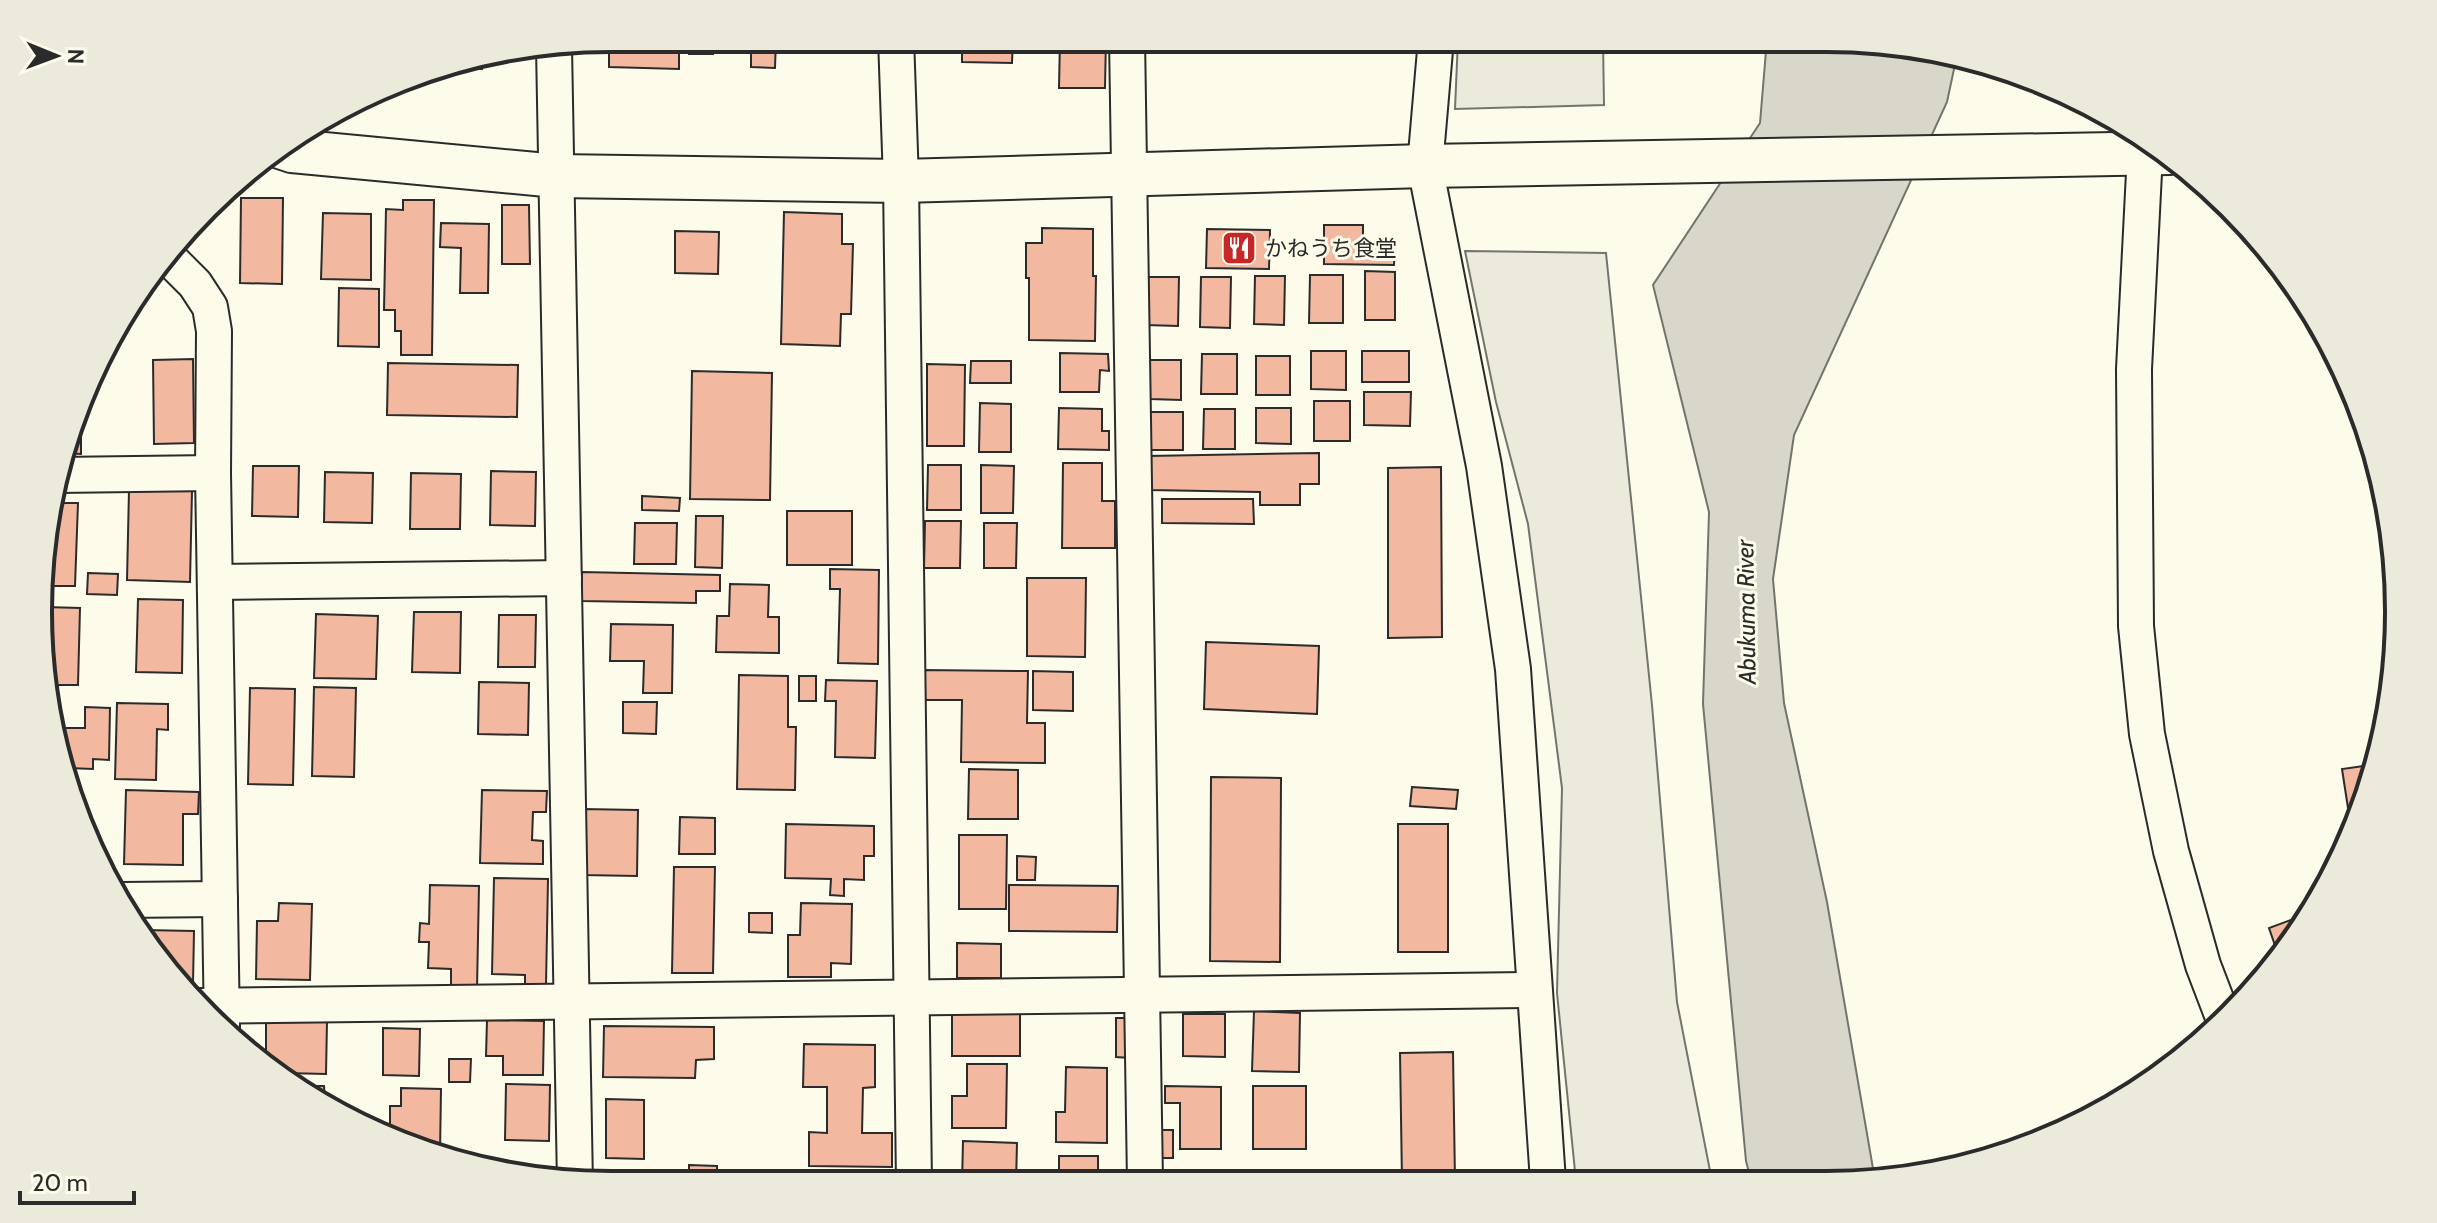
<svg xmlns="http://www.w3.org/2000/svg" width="2437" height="1223" font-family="Cabin,'Noto Sans JP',sans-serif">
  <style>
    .green { fill: #ecebdb; stroke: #74746e; stroke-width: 2 }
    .water { fill: #d8d7c9; stroke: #74746e; stroke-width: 2 }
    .building { fill: #f2b8a0; stroke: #2b2b2b; stroke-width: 2 }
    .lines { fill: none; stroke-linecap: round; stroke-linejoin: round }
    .minor-casing { stroke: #2b2b2b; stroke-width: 38 }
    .tertiary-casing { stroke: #2b2b2b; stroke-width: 46 }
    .minor { stroke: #fdfbea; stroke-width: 34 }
    .tertiary { stroke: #fdfbea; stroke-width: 42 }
    .labels { text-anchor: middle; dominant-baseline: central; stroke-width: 6; stroke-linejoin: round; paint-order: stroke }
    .poi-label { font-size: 22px; fill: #2b2b2b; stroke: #fdfbea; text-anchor: start }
    .water-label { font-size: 24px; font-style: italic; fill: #2b2b2b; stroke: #fdfbea }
    .rim { fill: none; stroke: #2b2b2b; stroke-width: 4 }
  </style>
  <rect width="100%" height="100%" fill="#fdfbea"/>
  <!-- green -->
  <g class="green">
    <polygon points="1458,39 1603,39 1604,105 1455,109"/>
    <polygon points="1465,251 1606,253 1652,705 1677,1002 1712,1181 1576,1181 1557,993 1562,788 1528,524 1496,402"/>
  </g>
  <!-- water -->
  <polygon class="water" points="1767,39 1863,39 1957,55 1947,102 1794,435 1773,579 1784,703 1827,902 1875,1180 1751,1180 1746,1161 1703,704 1709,512 1653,285 1760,123"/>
  <!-- building -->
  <g class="building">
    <polygon points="609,38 679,38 679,69 609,67"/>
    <rect x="689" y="38" width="24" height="16"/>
    <polygon points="723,38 776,38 775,68 751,67 751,52 722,51"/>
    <polygon points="785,38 857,38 857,48 785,47"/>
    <polygon points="953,38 1013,38 1012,63 962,62 962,49 953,49"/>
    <polygon points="1106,38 1105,88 1059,88 1060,39 1055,38"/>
    <polygon points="482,59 482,69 460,68 460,63"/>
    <polygon points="241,198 283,198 282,284 240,283"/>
    <polygon points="403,200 434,200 432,355 401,355 401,331 395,331 395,310 384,310 386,209 403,210"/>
    <polygon points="502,205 529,205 530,264 502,264"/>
    <polygon points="784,212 842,214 842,244 853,244 851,314 841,314 840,346 781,344"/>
    <polygon points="323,213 371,214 371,280 321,279"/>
    <polygon points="441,223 489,224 488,293 460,293 461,248 440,247"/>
    <polygon points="1324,225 1363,225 1363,244 1395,245 1394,265 1324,264"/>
    <polygon points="1042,228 1093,229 1093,276 1096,276 1095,341 1029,340 1029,278 1026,278 1026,243 1042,243"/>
    <polygon points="1207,229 1270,230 1269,269 1206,268"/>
    <polygon points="675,231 719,232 718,274 675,273"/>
    <polygon points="1365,271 1395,272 1395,320 1365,320"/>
    <polygon points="1310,275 1343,275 1343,323 1309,323"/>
    <polygon points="1255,276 1285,276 1284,325 1254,324"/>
    <polygon points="1147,277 1179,277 1178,326 1146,325"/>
    <polygon points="1201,277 1231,277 1230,328 1200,327"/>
    <polygon points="339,288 379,289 379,347 338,346"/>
    <polygon points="1311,351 1346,351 1346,390 1311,389"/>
    <rect x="1362" y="351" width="47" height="31"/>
    <polygon points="1060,353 1108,354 1109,371 1100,370 1099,392 1060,392"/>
    <polygon points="1202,354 1237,354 1237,394 1201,394"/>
    <rect x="1256" y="356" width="34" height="39"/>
    <polygon points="193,359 194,443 154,444 153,360"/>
    <polygon points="1150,360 1181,360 1181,400 1150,399"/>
    <polygon points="971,361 1011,361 1011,383 970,383"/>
    <polygon points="388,363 518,365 517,417 387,415"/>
    <polygon points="927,364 965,365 964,446 927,446"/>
    <polygon points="692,371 772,373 770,500 690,499"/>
    <polygon points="1364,392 1411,392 1410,426 1364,425"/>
    <rect x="1314" y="401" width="36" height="40"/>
    <polygon points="980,403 1011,404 1011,452 979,452"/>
    <polygon points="1059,408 1102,409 1102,431 1109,431 1109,450 1058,449"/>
    <polygon points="1256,408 1291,408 1291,444 1256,443"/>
    <polygon points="1204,409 1235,409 1235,449 1203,449"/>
    <polygon points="1150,412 1183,412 1183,450 1149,450"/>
    <polygon points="69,435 81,435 81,454 63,453"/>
    <polygon points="1319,453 1319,484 1300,484 1300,505 1260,505 1260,492 1149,490 1148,456"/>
    <polygon points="1063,463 1102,463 1102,501 1115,501 1115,548 1062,548"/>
    <polygon points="928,465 961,465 961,510 927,510"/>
    <polygon points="981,465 1014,466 1013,513 981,513"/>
    <polygon points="253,466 299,466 298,517 252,516"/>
    <polygon points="1441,467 1442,637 1388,638 1388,468"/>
    <polygon points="491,471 536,472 535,526 490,525"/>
    <polygon points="325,472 373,473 372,523 324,522"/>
    <polygon points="411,473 461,474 460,529 410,529"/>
    <polygon points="129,490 192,491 190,582 127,580"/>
    <polygon points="642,496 680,498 679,511 642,510"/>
    <polygon points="1162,499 1253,499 1254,524 1162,523"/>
    <polygon points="49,503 78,503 75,586 46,586"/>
    <rect x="787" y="511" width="65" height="54"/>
    <polygon points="696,516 723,516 722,568 695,567"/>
    <polygon points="925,521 961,521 960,568 924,568"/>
    <polygon points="635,523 677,523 676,564 634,564"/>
    <polygon points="984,523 1017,523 1016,568 984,568"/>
    <polygon points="830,569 879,570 878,664 838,663 840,589 830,589"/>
    <polygon points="582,572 720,575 720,591 696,591 696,603 582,601"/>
    <polygon points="88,573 118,574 117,595 87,594"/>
    <polygon points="1027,578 1086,578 1085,657 1027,656"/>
    <polygon points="730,584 769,585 768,617 779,617 779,653 716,652 717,616 729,616"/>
    <polygon points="138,599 183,600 182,673 136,672"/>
    <polygon points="45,607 80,608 78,685 43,685"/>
    <polygon points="414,612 461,612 460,673 412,672"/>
    <polygon points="316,614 378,616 376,679 314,678"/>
    <polygon points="499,615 536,615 535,667 498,667"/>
    <polygon points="611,624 673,625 672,693 643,693 644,661 610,661"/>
    <polygon points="1206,642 1319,646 1317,714 1204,709"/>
    <polygon points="921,670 1028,671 1027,723 1045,723 1045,763 961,762 962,700 921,700"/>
    <polygon points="1033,671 1073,672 1073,711 1033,710"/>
    <polygon points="739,675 788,676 788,727 796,727 795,790 737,789"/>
    <rect x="799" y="676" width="17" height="25"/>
    <polygon points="826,680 877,681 875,758 835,757 836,701 825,701"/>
    <polygon points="479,682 529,683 528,735 478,734"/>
    <polygon points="314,687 356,688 354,777 312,776"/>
    <polygon points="250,688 295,689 293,785 248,784"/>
    <polygon points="623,702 657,702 656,734 623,733"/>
    <polygon points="117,703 168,704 168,730 157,729 156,780 115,779"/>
    <polygon points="85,707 110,708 109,760 93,759 93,769 68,768 63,753 64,728 85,728"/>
    <polygon points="2378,764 2362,806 2348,808 2342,769"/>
    <polygon points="969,769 1018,770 1018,819 968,819"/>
    <polygon points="1211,777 1281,778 1280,962 1210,961"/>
    <polygon points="1412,787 1458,790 1456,809 1410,806"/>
    <polygon points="126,790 199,792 198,814 183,814 183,865 124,864"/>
    <polygon points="482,790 547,791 546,812 533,812 532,840 543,841 543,864 480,863"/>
    <polygon points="583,809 638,810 637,876 582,875"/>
    <polygon points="680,817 715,818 715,854 679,854"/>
    <polygon points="786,824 874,826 874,856 864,856 864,880 844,879 844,896 830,895 831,879 785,878"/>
    <rect x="1398" y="824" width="50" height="128"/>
    <polygon points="959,835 1007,835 1006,909 959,909"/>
    <polygon points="1017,856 1036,857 1035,880 1017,880"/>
    <polygon points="674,867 715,867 713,973 672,973"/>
    <polygon points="494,878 548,879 546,985 525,985 525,975 492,974"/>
    <polygon points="430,885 479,886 477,989 451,988 451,969 428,968 429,942 419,942 420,923 429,924"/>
    <polygon points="1009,885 1118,886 1117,932 1009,931"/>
    <polygon points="279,903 312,904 310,980 256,979 257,921 278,921"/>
    <polygon points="801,903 852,904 851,964 831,963 831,977 788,977 788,935 800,935"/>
    <polygon points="749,913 772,913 772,933 749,932"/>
    <polygon points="2307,914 2279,957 2269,928"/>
    <polygon points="144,930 194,931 193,984 182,984"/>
    <polygon points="957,943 1001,944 1001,978 957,978"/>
    <polygon points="1254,1011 1300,1013 1299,1072 1252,1071"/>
    <polygon points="952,1012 1020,1013 1020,1056 952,1056"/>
    <polygon points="1183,1014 1225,1014 1225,1057 1183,1056"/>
    <polygon points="1116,1018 1130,1018 1130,1058 1116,1057"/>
    <polygon points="266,1020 327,1021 326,1074 285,1073 266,1060"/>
    <polygon points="487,1020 544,1021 543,1075 503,1075 503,1056 486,1056"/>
    <polygon points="604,1026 714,1027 714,1059 696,1060 695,1078 603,1077"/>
    <polygon points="383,1028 420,1029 419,1076 383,1075"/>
    <polygon points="804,1044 875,1045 875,1087 863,1088 862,1133 892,1133 892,1167 809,1166 809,1132 827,1133 827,1087 803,1087"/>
    <polygon points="1453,1052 1455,1181 1402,1181 1400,1053"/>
    <polygon points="449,1059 471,1059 470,1082 449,1082"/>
    <polygon points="967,1064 1007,1064 1006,1128 952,1128 952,1096 967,1096"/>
    <polygon points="1066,1067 1107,1068 1107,1143 1056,1142 1056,1112 1065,1112"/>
    <polygon points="506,1084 550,1085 549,1141 505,1140"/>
    <polygon points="302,1086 324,1086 325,1100 338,1101 338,1112"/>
    <polygon points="1165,1086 1221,1087 1221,1149 1180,1149 1180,1103 1165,1103"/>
    <rect x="1253" y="1086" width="53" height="63"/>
    <polygon points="401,1088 441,1089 440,1153 430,1153 400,1142 401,1139 390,1138 390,1106 401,1106"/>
    <polygon points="606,1099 644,1100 644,1159 606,1158"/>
    <rect x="1162" y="1130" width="11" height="28"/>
    <polygon points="963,1141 1017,1143 1016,1183 962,1183"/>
    <rect x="1059" y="1156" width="39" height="26"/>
    <polygon points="477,1162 514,1162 514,1174 477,1168"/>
    <polygon points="689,1165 717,1166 717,1183 689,1183"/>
  </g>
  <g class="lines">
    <!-- minor casing -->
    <g class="minor-casing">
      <g id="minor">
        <polyline points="896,38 901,181 914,1183"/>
        <polyline points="1127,38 1145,1182"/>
        <polyline points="1436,39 1425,166 1484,466 1513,669 1548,1181"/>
        <polyline points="554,47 575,1184"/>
        <polyline points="2145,153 2134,369 2136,626 2147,734 2171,851 2203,965 2224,1020"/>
        <polyline points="168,257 195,284 210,307 214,331 213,473 222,1028"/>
        <polyline points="57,475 213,473"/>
        <polyline points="216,582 564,578"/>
        <polyline points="122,900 220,899"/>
        <polyline points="198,1006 1534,990"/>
      </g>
    </g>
    <!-- tertiary casing -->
    <g class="tertiary-casing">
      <polyline id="tertiary" points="280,147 292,151 557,176 901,181 1425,166 2170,153"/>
    </g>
    <!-- minor -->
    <use href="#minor" class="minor"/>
    <!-- tertiary -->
    <use href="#tertiary" class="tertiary"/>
  </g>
  <!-- icons -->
  <defs>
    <g id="restaurant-square" transform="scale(1.8)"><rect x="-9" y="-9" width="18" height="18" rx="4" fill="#c62828" stroke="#fdfbea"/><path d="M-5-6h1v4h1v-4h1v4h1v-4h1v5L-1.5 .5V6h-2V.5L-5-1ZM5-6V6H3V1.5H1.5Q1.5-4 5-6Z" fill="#fff"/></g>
  </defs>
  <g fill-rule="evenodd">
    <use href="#restaurant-square" x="1239" y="248"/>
  </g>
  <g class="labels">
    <!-- poi labels -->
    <g class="poi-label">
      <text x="1265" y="248">かねうち食堂</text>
    </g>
    <!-- water labels -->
    <g class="water-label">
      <text transform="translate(1746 612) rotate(-91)">Abukuma River</text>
    </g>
  </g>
  <!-- crop -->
  <path d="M0 0H2437V1223H0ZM611 52H1826A559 559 0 0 1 2385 611V612A559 559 0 0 1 1826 1171H611A559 559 0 0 1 52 612V611A559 559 0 0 1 611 52Z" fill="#eceadb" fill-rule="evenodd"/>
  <path class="rim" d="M611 52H1826A559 559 0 0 1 2385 611V612A559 559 0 0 1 1826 1171H611A559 559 0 0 1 52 612V611A559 559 0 0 1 611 52Z"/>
  <!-- north arrow -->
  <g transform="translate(56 56) rotate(91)" stroke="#fdfbea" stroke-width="6" paint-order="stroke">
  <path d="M0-6L14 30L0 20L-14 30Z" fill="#2b2b2b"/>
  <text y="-12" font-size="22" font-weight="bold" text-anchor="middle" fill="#2b2b2b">N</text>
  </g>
  <!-- scale -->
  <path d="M20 1191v12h114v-12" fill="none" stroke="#2b2b2b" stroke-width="4"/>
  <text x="32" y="1191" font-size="24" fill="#2b2b2b" stroke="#fdfbea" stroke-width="6" paint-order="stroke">20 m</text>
</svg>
